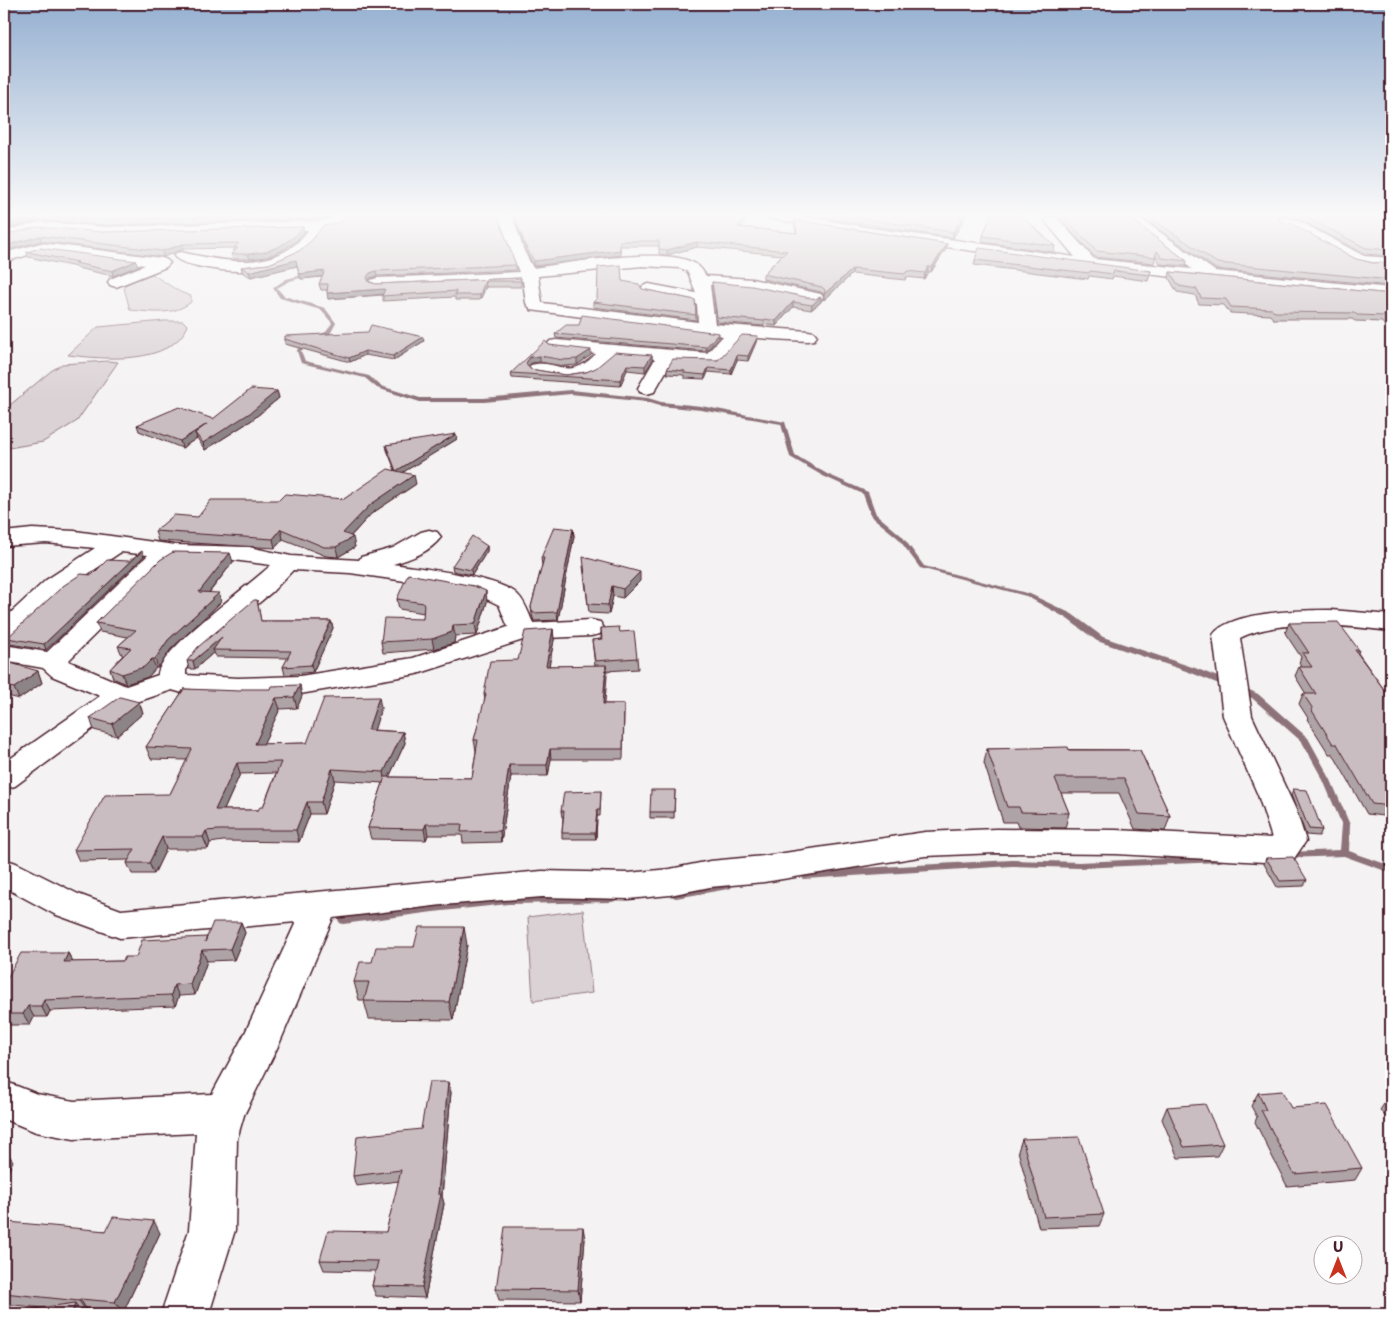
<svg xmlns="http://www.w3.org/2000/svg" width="1395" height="1318" font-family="'Playpen Sans',sans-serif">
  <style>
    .green { fill: #dbd2d5; stroke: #927880 }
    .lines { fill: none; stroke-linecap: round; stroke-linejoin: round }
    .stream { fill: #8d727a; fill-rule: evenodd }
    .minor-casing { stroke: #4a1f2b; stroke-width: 3 }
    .minor { fill: #fff; fill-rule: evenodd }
    .wall { fill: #aea3a6; stroke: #4a1f2b; fill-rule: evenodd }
    .shaded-wall { fill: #8d8487; stroke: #4a1f2b }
    .building { fill: #cabdc1; stroke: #4a1f2b; fill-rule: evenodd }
  </style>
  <rect width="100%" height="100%" fill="#f4f2f2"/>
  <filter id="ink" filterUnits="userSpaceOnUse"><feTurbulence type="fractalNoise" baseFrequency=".02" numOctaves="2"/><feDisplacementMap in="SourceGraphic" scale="10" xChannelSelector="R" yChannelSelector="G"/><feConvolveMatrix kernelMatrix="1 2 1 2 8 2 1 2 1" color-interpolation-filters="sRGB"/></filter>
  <g filter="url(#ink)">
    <!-- green -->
    <g class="green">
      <path d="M152,274L180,292L191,296V302C174,316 151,312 130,310L124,288L126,283Z"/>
      <path d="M164,321H183L188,326C169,366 105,359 68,355L98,327Z"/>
      <polygon points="108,361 118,362 77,421 43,442 9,448 4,447 4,410 51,371 62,364"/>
      <polygon points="583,910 592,993 533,1001 528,917"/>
    </g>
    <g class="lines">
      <!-- stream -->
      <g class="stream">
        <polygon points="310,273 311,273 311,275 290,281 277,288 284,296 325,308 336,323 330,334 311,340 301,351 305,361 369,376 381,386 420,398 484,398 571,390 648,398 661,402 701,406 785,422 795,455 827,474 868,492 876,514 902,536 924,566 1030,594 1072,614 1103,637 1195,668 1230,682 1231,684 1227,686 1224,686 1189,672 1097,641 1066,618 1026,596 920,568 898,538 871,516 863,494 823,476 790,457 781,424 701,410 660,406 647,402 571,394 484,402 420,402 377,388 365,378 301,363 297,351 297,350 307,338 326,332 332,323 321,310 280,298 273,288 286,279"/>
        <polygon points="1237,687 1243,687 1258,694 1308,738 1331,780 1350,825 1349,851 1391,866 1391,873 1344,856 1286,858 1283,857 1281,855 1283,853 1286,852 1340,850 1342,825 1323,780 1302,742 1252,698 1237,691 1236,689"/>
        <polygon points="1220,856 1223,857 1225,859 1223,861 1220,862 1079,868 1012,866 804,879 801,877 799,875 801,873 804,871 1012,860 1079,862"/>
        <polygon points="728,881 731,882 733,885 731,888 728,889 676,898 673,897 671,894 673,891 676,890"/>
        <polygon points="612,894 615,895 617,898 615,901 612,902 508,904 433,912 343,924 340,923 338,920 340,917 343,916 433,904 508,896"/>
      </g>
      <!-- minor casing -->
      <g class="minor-casing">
        <g id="minor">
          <path d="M334,214H347L341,226L323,229C295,272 249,276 202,267C194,265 179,263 174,256L176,253L181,252C224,262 279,273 308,230L105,235L40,230L4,239V231L40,222L105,227L318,221L331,219Z"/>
          <path d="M498,214H512L524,251L533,268C570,263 657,248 689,261C698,264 701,268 706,276L752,279L821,294L823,297L821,300L815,302L752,289L710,285L715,324L808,331L814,332L817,336L814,340L808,341L741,337L718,363L712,364L672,361L654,392L647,394L640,392L638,388L655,359L615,356C587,385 568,382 531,373L528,369L531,365C559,358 567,383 596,354L550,349L547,345L550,341L556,340L707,353L723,336L531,310L526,303L523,281L377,288L371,286L369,283L371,280L377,278L519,272L510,251ZM642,266L680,268L688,272L696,293L649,284L643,286L641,289L643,292L697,304L698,322L542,303L538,276Z"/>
          <path d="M761,214H789L871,228L1075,257L1045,221L1052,217L1057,218L1094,259L1192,269L1119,214H1134L1215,271L1391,288V298C1182,282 974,254 768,218Z"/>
          <polygon points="1284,218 1297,220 1364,256 1391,258 1391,266 1371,267 1355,263 1289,227 1279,225 1277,222 1279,219"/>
          <polygon points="41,243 162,258 167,260 170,263 166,267 116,287 110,285 108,282 110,279 145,265 42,251 4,262 4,253"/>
          <path d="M32,529L75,531L175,545L249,547L291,556L359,560L361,557L393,548L421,532L429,530L437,532L441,537C430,552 411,559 393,564C420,568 501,577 518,595C525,602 529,614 533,623L591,620L600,622L604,628L600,634L591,636L526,639L417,674L300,694L238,696L186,694L172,690L122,707L15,786L4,789V763L100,696L52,676L43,668L4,661V645L47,652L148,555L121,552L64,590L13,639L4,641V619L46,580L95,548L46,543L4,546V532ZM175,559L233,560L271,565C249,586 158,650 158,675L126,686L68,661L162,568ZM293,570L350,573L412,582L476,594L499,605L508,627L413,658L300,676L238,678L186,675V670L199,653L272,592Z"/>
          <path d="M1331,610L1391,615V631C1349,626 1278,618 1240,638L1252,716L1296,810L1306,841L1293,860L1281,863L1116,854L996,853L925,856L764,882L710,887L670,895L628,899L542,897L442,905L333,918L280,1042L244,1115L237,1139L235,1230L209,1314H161L189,1230L196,1133L74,1139L36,1132L4,1119V1081L37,1094L74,1101L212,1094L245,1033L296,922L120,938L54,914L4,887V859L16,863L78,894L121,910L542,871L628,873L670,869L710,861L764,856L925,832L996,829L1116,830L1272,838L1258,795L1223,716L1213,635C1229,611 1303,610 1331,610Z"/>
        </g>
      </g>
      <!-- minor -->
      <use href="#minor" class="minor"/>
    </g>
    <!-- wall -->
    <g class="wall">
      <polygon points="4,214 333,214 330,217 318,219 105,225 40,220 4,229"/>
      <polygon points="512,214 751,214 741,227 796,233 794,224 795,220 947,244 946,249 931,272 928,272 924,279 906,277 905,280 852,274 824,300 824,295 821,292 763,279 763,274 782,255 697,247 667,255 659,254 659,246 620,246 621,255 534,266 526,250"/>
      <polygon points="798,214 967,214 953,238"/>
      <polygon points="991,214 1019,214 1055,246 1054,252 982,242 983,236"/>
      <polygon points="1044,214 1124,214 1187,261 1186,266 1160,264 1156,256 1154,263 1095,257 1058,217 1052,215 1047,217"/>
      <polygon points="1137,214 1391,214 1391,256 1365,254 1297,218 1284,216 1278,218 1280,221 1356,259 1373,263 1391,262 1391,286 1216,269"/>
      <polygon points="342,222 516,265 516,270 377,276 370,278 368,281 376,284 521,278 521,287 486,287 480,300 455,300 455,297 383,301 383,295 328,299 327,290 321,290 319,284 323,277 301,279 297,266 251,277 243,273 241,267 269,264 299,251"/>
      <polygon points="303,227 304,232 295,242 281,251 266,257 250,259 233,259 231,254 234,251 234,248 184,249 163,257 41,241 4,251 4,235"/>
      <polygon points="27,252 138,266 113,276 77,268 76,267 28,257"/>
      <polygon points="975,260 1151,271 1148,281 1113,276 1112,279 1089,276 1088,279 974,265"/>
      <polygon points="1170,272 1391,294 1391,329 1387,329 1382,322 1355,321 1352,319 1273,319 1270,315 1230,313 1224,305 1199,304 1195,295 1177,292 1169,278"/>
      <polygon points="622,281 642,289 695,300 696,320 593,307 593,302"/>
      <polygon points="712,282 821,302 811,310 793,307 776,326 764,324 764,326 717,322"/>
      <polygon points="555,334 719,337 706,351 556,338"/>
      <polygon points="285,339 424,341 394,360 365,355 350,362 285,344"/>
      <polygon points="757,340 748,361 737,360 731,374 708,372 705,379 684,378 684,375 667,374 667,369 718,360"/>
      <polygon points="549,345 591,355 577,365 563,366 540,362 531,363 528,366 530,369 566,375 586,372 652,355 652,361 645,372 627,370 620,386 512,378 511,373"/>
      <polygon points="277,391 279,398 252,420 205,450 197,438 182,448 139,431 137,425 213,419"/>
      <polygon points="457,439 403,472 416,484 371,514 351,536 355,547 338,557 326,556 283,539 275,548 158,541 155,531 198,517 279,500 344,499 395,470 387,450 386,445"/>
      <polygon points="573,529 574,536 558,620 534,621 532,615 531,607 542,565 541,558"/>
      <polygon points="487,546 487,551 472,575 453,571 452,566"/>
      <polygon points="144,556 46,650 10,644 7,638 92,575"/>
      <polygon points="233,562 209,593 221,602 171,649 158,668 156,668 148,677 126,684 113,678 110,669 123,655 122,655 118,646 128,637 100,632 96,623"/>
      <polygon points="583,566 640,581 623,598 613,596 609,614 589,613"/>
      <polygon points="397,599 487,602 477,635 455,636 454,643 434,649 383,653 381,642 423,619 424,613 399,609"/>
      <polygon points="257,600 261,621 331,621 333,628 313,672 285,675 283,667 288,658 216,657 214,652 195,669 189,669 187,661"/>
      <polygon points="1289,623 1359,650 1358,653 1391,699 1391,817 1367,814 1333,754 1329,754 1307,719 1308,718 1299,704 1303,694 1306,694 1295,676 1299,667 1301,667 1299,663 1301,657 1285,633"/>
      <path d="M601,628L620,632L637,658L638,669L606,671L604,704H624V714L623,759H551L548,776H511L501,842L463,843L462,835H428L426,840L371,839L368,828L383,783L335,780L324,814H310L299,842L223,841L210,843L208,849H166L154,874H132L127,863L129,860L79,861L74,850L170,794L187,760L151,759L146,747L184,689L302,696L297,708L280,709L263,744L307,743L381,708L374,730L403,732L405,743L389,777L472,778L476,751L474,740L485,701L484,694L518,660L553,629L554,640L549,666H595L592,640L601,639ZM276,773L263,807L258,810H224L240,774Z"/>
      <polygon points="4,665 38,671 42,683 19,699 4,695"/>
      <polygon points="139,702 143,713 117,736 94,730 90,718"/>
      <polygon points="987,749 1140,750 1170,816 1165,831 1135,829 1119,793 1061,793 1069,813 1065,828 1018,827 1016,822 1003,822 984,763"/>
      <polygon points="1293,789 1322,830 1319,836 1306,835 1291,795"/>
      <polygon points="675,790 674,818 650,818 650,812"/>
      <polygon points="601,791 600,816 597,816 596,839 562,839 562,833 563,817 562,817 561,811"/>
      <polygon points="1266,858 1307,880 1304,886 1277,887 1264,864"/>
      <polygon points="241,922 245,933 234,960 207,961 195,995 179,996 175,1006 50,1011 47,1017 34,1017 30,1025 9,1025 6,1019 4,1019 4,984 68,953 73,962 123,961 136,957 207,937"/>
      <polygon points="467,945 453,1020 369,1019 364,1001 364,1000 359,1000 354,982 372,962 414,947"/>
      <polygon points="451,1092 442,1196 444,1204 425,1298 376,1296 372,1286 375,1271 324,1270 320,1260 386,1232 399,1181 356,1186 353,1176 421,1129"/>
      <polygon points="1258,1093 1291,1108 1362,1168 1355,1180 1287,1186 1255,1122 1257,1117 1251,1106"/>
      <polygon points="1391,1097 1391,1124 1380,1110 1388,1098"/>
      <polygon points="1167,1107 1223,1144 1217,1156 1178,1158 1162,1119"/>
      <polygon points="1022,1139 1104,1214 1099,1226 1039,1228 1018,1151"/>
      <polygon points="4,1230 106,1231 160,1233 123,1313 87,1310 87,1312 81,1311 83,1314 4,1314 44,1308 4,1304"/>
      <polygon points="585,1239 580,1301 499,1300 496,1289"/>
    </g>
    <!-- shaded-wall -->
    <g class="shaded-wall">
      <polygon points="317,214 333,214 330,217 318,219"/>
      <polygon points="747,214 751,214 737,232 738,227"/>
      <polygon points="965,214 967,214 953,238 953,232"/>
      <polygon points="1048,214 1053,214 1052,215 1047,217"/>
      <polygon points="1279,214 1284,214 1284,216 1279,217 1275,221 1277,216"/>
      <polygon points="38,215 40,220 4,229 4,224"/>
      <polygon points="303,227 304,232 295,242 281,251 266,257 250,259 248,254"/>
      <polygon points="40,236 41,241 4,251 4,246"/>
      <polygon points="697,242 697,247 667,255 667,250"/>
      <polygon points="183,244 184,249 163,257 162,251"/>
      <polygon points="947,244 946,249 931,272 932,267"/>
      <polygon points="620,250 621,255 534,266 534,261"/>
      <polygon points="296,260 297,266 251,277 249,272"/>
      <polygon points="136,261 138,266 113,276 112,271"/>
      <polygon points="928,267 928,272 924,279 925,273"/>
      <polygon points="853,269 852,274 824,300 824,294"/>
      <polygon points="325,271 326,276 301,279 299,274"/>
      <polygon points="376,271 377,276 370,278 367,282 367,277 370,273"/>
      <polygon points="485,281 486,287 480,300 480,295"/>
      <polygon points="385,289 386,294 328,299 327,293"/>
      <polygon points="821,297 821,302 811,310 812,305"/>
      <polygon points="793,302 793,307 776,326 776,321"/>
      <polygon points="719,333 719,337 706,351 706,347"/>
      <polygon points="758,336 757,340 748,361 748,356"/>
      <polygon points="423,337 424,341 394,360 393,356"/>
      <polygon points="591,350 591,355 577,365 577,359"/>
      <polygon points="365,351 365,355 350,362 349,358"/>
      <polygon points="652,355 652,361 645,372 645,366"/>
      <polygon points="737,355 737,360 731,374 731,370"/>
      <polygon points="540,356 540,362 531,363 526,369 526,363 530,357"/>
      <polygon points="627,365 627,370 620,386 620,380"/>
      <polygon points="708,368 708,372 705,379 705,375"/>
      <polygon points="277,391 279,398 252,420 205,450 203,443"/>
      <polygon points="207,424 195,433 197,438 182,448 180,441"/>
      <polygon points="456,434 457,439 397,476 396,471"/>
      <polygon points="414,475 416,484 371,514 346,541 353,537 355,547 338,557 336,547 343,533 370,505"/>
      <polygon points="281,529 283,539 275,548 273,539"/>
      <polygon points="573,529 574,536 558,620 557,612"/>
      <polygon points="487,546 487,551 472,575 471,570"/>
      <polygon points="142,551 144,556 46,650 44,644"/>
      <polygon points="230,553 233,562 202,601 199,592"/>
      <polygon points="640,572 640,581 623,598 623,589"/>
      <polygon points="612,586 613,596 609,614 608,605"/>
      <polygon points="486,591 487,602 477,635 475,624"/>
      <polygon points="219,593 221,602 171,649 158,668 155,659 168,640"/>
      <polygon points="331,621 333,628 313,672 311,665"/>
      <polygon points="453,625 455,636 454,643 434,649 432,639"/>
      <polygon points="553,629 554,640 547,676 546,666"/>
      <polygon points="222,637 213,650 214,652 195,669 193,661"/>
      <polygon points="152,659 156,668 148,677 126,684 122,674"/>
      <polygon points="606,665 607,676 604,715 603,704"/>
      <polygon points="38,671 42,683 19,699 14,688"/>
      <polygon points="300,685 302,696 297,708 294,697"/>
      <polygon points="379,697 381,708 371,741 368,730"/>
      <polygon points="276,698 280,709 258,755 255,744"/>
      <polygon points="139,702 143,713 117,736 112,724"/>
      <polygon points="403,732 405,743 386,784 384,772"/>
      <polygon points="550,749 551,759 548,776 547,765"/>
      <polygon points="237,763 240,774 219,821 215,810"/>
      <polygon points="509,765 511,776 501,842 500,831"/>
      <polygon points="332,769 335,780 324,814 321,802"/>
      <polygon points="307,802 310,814 299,842 296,830"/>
      <polygon points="597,810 597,816 596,839 595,833"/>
      <polygon points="426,824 428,835 426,840 424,829"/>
      <polygon points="206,831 210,843 208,849 203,837"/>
      <polygon points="162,837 166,849 154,874 149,863"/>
      <polygon points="241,922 245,933 234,960 230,949"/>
      <polygon points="464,927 467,945 453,1020 449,1002"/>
      <polygon points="202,950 207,961 195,995 190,984"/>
      <polygon points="68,953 74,965 64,962"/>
      <polygon points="174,985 179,996 175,1006 171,995"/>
      <polygon points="44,1000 50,1011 47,1017 41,1006"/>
      <polygon points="28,1006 34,1017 30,1025 23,1014"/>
      <polygon points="448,1082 451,1092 442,1196 444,1204 425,1298 422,1287 438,1194"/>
      <polygon points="5,1149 13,1161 4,1181 4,1152"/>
      <polygon points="154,1221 160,1233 123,1313 115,1302"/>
      <polygon points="583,1227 585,1239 580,1301 578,1290"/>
      <polygon points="80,1299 87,1310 87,1312 79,1301"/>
      <polygon points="75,1303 83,1314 72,1314"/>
    </g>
    <!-- building -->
    <g class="building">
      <polygon points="4,214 322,214 104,220 38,215 4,224"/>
      <polygon points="346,214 497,214 516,265 376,271 370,273 367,277 369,282 376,284 521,278 520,281 485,281 480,295 455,295 456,291 382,296 385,289 327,293 328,284 319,284 325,271 299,274 296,260 249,272 241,267 269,264 299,251 312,240 323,226 342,222"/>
      <polygon points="514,214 747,214 738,227 797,233 795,220 947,244 932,267 928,267 925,273 907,271 905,274 853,269 824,294 825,290 822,287 763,274 787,251 697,242 667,250 659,249 659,241 620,241 620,250 534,261 525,245"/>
      <polygon points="832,214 965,214 953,232"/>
      <polygon points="991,214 1019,214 1055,246 983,236"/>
      <polygon points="1061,214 1124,214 1187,261 1162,258 1157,251 1155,257 1096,251"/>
      <polygon points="1145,214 1279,214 1277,216 1280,221 1290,223 1356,259 1373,263 1391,262 1391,280 1217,263"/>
      <polygon points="1300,214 1391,214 1391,250 1366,248"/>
      <polygon points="38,227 103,232 303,227 294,237 280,246 265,252 248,254 231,254 238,248 234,248 239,243 183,244 162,251 40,236 4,246 4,235"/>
      <polygon points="40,248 136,261 112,271 75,263 78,262 27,252"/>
      <polygon points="979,248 1151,271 1150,275 1114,271 1113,274 1090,271 1089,273 975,260"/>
      <polygon points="621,265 622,281 639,284 642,289 695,300 696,315 593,302 597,299 598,267"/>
      <polygon points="1170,272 1391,294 1391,322 1390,322 1385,316 1357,315 1355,313 1275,312 1272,309 1231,307 1226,299 1201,298 1197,289 1179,286"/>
      <polygon points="712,282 752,286 815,299 821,297 812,305 793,302 776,321 765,319 764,321 717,317"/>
      <polygon points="582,315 719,333 706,347 555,334 566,325 579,325"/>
      <polygon points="371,325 423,337 393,356 365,351 349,358 285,339 285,336 368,332"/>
      <polygon points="742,335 758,336 748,356 737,355 731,370 708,368 705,375 684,373 685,371 667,369 673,359 718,360"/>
      <polygon points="545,341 549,345 591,350 577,359 563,360 540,356 530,357 526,363 530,369 566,375 586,372 596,368 615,352 652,355 645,366 627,365 620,380 511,373"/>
      <polygon points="251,389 277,391 250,413 203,443 195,433 207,424 180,441 137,425 179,407 213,419"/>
      <polygon points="456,434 396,471 386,445"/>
      <polygon points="388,469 414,475 370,505 343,533 353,537 336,547 324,547 281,529 273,539 155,531 174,515 198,517 211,500 279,500 285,494 344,499"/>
      <polygon points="554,527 573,529 557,612 533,613 531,607 544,558 541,558"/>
      <polygon points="472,536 487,546 471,570 452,566"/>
      <polygon points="142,551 44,644 7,638 63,586 81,574 92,575 107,560 129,561"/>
      <polygon points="173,552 230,553 199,592 219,593 168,640 155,659 152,659 144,667 122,674 110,669 131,648 118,646 136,630 96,623 160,560"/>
      <polygon points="583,557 640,572 623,589 612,586 608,605 588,604"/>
      <polygon points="408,574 474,586 486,591 475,624 453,625 452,632 432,639 381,642 384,618 423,619 424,603 397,599"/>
      <polygon points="254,600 257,600 261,621 331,621 311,665 283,667 291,651 213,650 222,637 193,661 187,661 198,647"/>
      <polygon points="1338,622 1359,650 1355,650 1391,699 1391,783 1387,783 1391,792 1391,806 1372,804 1337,744 1333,744 1311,709 1313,709 1303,694 1316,694 1299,667 1312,667 1302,653 1309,653 1289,623"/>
      <polygon points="619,627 620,632 634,631 637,658 595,661 592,640 602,639 601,628"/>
      <polygon points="553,629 546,666 606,665 603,704 624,704 623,749 550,749 547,765 509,765 500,831 461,832 462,824 426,824 424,829 368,828 385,777 472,778 478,740 474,740 486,694 484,694 490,661 518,660 525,631"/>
      <polygon points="7,662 38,671 14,688 4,685 4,665"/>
      <path d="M300,685L294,697L276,698L255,744L307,743L324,698L379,697L368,730L403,732L384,772L332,769L321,802H307L296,830H219L206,831L203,837H162L149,863H127L135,849L74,850L105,795L170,794L192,749L146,747L184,689L241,691V689H270L271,686ZM281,762L263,807H260L258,810H215L237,763Z"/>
      <polygon points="120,697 139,702 112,724 90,718"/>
      <polygon points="1068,747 1069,750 1140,750 1170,816 1139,814 1124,778 1055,778 1069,813 1021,812 1019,807 1007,807 987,749"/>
      <polygon points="1293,789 1307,790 1322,830 1309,829"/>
      <polygon points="651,790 675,790 674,812 650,812"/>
      <polygon points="601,791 600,810 597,810 595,833 562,833 564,811 561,811 564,792"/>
      <polygon points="1293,857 1307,880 1280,881 1266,858"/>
      <polygon points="213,922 241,922 230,949 202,950 190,984 174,985 171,995 44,1000 41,1006 28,1006 23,1014 4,1014 4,1012 6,1008 4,1008 4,984 21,953 68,953 64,962 123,961 125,957 136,957 142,940 207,937 205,942"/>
      <polygon points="419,927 464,927 449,1002 364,1001 369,982 354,982 360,962 372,962 376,947 414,947"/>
      <polygon points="429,1082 448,1082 438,1194 441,1194 422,1287 372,1286 378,1261 320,1260 328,1231 386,1232 401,1170 353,1176 357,1136 421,1129"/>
      <polygon points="1282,1091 1291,1108 1327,1105 1362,1168 1294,1174 1261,1110 1266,1110 1258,1093"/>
      <polygon points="1391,1097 1391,1102 1388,1098"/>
      <polygon points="1205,1104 1223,1144 1184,1147 1167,1107"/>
      <polygon points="1079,1137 1104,1214 1044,1217 1022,1139"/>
      <polygon points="113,1217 154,1221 115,1302 80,1299 79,1301 4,1293 4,1230 8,1222 106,1231"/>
      <polygon points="505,1227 583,1227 578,1290 496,1289"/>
      <polygon points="75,1303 72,1314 4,1314 4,1313"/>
    </g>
  </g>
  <!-- sky -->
  <linearGradient id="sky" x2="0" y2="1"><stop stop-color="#95b0d1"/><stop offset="0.54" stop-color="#faf9f9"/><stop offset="1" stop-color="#faf9f9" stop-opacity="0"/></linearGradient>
  <rect width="1395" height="398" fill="url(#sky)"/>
  <!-- margin -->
  <rect width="1395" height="1318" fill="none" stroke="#fff" stroke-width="20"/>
  <rect x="10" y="10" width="1375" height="1298" fill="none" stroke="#4a1f2b" stroke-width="2" filter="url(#ink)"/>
  <!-- north arrow -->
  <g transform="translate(1338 1260)"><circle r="24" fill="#ffffff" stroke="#b7a5aa"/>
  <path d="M0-4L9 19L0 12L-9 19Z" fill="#c8321e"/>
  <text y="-8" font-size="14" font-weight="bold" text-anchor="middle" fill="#4a1f2b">U</text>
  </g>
</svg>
